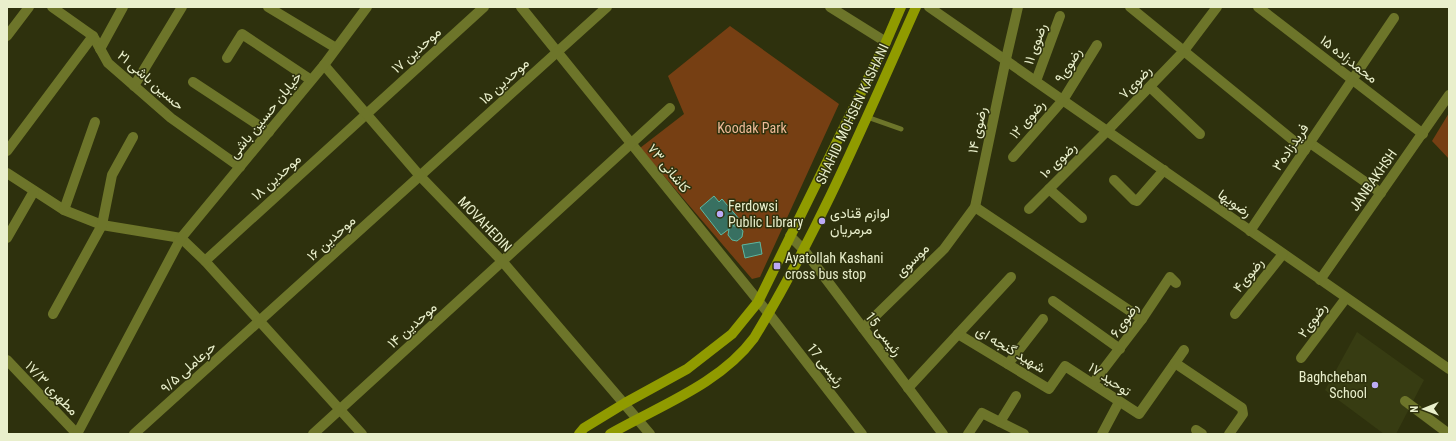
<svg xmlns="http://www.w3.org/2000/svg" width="1456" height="441" font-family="'Roboto Condensed',Vazirmatn,sans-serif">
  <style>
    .built { fill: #373c12 }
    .green { fill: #763f13 }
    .building { fill: #387061; stroke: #5eb7a0 }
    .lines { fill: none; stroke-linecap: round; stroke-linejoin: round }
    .service { stroke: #6d752a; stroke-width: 5 }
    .minor { stroke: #6d752a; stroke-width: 10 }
    .tertiary { stroke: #6d752a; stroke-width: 10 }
    .secondary { stroke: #909b00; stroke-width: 10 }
    .poi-dot { fill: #bcaaf6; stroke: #2e310d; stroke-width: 1.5 }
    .labels { text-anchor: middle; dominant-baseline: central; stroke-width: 3; stroke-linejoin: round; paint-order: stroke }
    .street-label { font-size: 14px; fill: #e9efcc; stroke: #2e310d }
    .park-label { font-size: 14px; fill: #eeba98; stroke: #2e310d }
    .poi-label { font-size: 14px; fill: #e9efcc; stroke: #2e310d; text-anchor: start }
  </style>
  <rect width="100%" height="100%" fill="#2e310d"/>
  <!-- built -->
  <polygon class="built" points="1357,332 1424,380 1396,434 1384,434 1325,390"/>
  <!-- green -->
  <g class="green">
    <polygon points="730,26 839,104 760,277 752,279 640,148 684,114 668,76"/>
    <polygon points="1449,113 1449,159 1432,141"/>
  </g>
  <!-- building -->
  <g class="building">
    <polygon points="714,196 719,202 722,199 740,220 733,226 739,226 743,231 742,237 737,241 732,240 728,235 729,229 721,235 700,208"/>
    <polygon points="760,242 762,254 745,258 742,245"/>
  </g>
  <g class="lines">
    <!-- service -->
    <polyline class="service" points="867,117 901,129"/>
    <!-- minor -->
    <g class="minor">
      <polyline points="52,7 93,36 108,63 171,118 240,167"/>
      <polyline points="268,7 336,48"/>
      <polyline points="521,7 769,314 862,434"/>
      <polyline points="830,7 886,42"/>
      <polyline points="929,7 1449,369"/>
      <polyline points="1130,7 1305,150"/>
      <polyline points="1258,7 1423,134"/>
      <polyline points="7,36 29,7"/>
      <polyline points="100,49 123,7"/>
      <polyline points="227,58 242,34 311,80"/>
      <polyline points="1036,81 1060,16"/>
      <polyline points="193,82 269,132"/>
      <polyline points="134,86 182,7"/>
      <polyline points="1150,87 1200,134"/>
      <polyline points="1310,143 1381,193"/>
      <polyline points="7,151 93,36"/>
      <polyline points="1013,157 1063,100 1097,45"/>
      <polyline points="7,173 64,210 102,225 181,238 205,261 362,434"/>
      <polyline points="1114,180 1134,200 1137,201 1164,170"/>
      <polyline points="1049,189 1082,218"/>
      <polyline points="975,207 1142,319"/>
      <polyline points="1029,209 1107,131 1183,52 1217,7"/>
      <polyline points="64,210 95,122"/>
      <polyline points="1250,231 1394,18"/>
      <polyline points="790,236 804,250 943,434"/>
      <polyline points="7,238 34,191"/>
      <polyline points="205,261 484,7"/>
      <polyline points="1320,280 1449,95"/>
      <polyline points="1053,301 1120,349"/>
      <polyline points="53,314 102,225 112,175 133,137"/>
      <polyline points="1235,314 1283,254"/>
      <polyline points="863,328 944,249 975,207 1006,59 1018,7"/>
      <polyline points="958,334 1049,389 1065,366 1139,414 1184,350"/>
      <polyline points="1301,358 1346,298"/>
      <polyline points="7,360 77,434"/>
      <polyline points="1175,363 1242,408 1243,414 1229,434"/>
      <polyline points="1008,364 1043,319"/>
      <polyline points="1093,383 1142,319 1170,277 1176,283"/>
      <polyline points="908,388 1011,277"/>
      <polyline points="1405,401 1449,434"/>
      <polyline points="1000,422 1016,396"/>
      <polyline points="1196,430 1202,434"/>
      <polyline points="134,434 607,7"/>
      <polyline points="313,434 670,108"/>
      <polyline points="968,434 982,413 1024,434"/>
      <polyline points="1102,434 1119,402"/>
    </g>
    <!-- tertiary -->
    <g class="tertiary">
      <polyline points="324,65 420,176 502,261 650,434"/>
      <polyline points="77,434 181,238 324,65 367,7"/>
    </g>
    <!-- secondary -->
    <g class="secondary">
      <polyline points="579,434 584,428 625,403 687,369 732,334 758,302 886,42 901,7"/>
      <path d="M610,434C659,406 720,384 754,338C818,233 866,119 916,7"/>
    </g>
  </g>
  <!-- markers -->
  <g class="poi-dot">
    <circle cx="720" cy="214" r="4"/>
    <circle cx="822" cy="221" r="4"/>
    <rect x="773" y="262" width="8" height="8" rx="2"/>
    <circle cx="1375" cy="385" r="4"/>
  </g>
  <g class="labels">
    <!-- street labels -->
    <g class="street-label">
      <text transform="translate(1035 44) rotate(-70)">رضوی ۱۱</text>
      <text transform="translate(416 50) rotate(-42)">موحدین ۱۷</text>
      <text transform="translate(1349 59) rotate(38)">محمدزاده ۱۵</text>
      <text transform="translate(1068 65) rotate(-58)">رضوی۹</text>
      <text transform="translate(151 80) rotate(41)">حسین باشی ۲۱</text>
      <text transform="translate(504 81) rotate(-42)">موحدین ۱۵</text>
      <text transform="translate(1135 82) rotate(-46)">رضوی۷</text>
      <text transform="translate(852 114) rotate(-65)">SHAHID MOHSEN KASHANI</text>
      <text transform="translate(265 115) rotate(-51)">خیابان حسین باشی</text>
      <text transform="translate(1027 119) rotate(-49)">رضوی ۱۲</text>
      <text transform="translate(977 130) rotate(-78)">رضوی ۱۴</text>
      <text transform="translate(1290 147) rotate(-56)">فریدزاده۳</text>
      <text transform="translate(1058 160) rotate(-44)">رضوی ۱۰</text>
      <text transform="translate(669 168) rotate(51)">کاشانی ۷۳</text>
      <text transform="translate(276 177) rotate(-42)">موحدین ۱۸</text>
      <text transform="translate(1373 180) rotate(-55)">JANBAKHSH</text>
      <text transform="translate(1235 203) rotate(35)">رضویها</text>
      <text transform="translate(485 224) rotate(46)">MOVAHEDIN</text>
      <text transform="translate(331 238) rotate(-42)">موحدین ۱۶</text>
      <text transform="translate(912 260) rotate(-44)">موسوی</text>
      <text transform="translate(1248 275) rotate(-51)">رضوی۴</text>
      <text transform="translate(1124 320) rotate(-55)">رضوی۶</text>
      <text transform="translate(1312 320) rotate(-54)">رضوی۲</text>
      <text transform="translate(412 325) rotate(-42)">موحدین ۱۴</text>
      <text transform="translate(884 334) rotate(53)">رئیسی 15</text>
      <text transform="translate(1011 349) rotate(31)">شهید گنجه ای</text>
      <text transform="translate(826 365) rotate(52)">رئیسی 17</text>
      <text transform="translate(188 367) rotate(-42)">حرعاملی ۹/۵</text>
      <text transform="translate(1110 379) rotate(34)">توحید ۱۷</text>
      <text transform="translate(52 388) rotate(46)">مطهری ۱۷/۳</text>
    </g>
    <!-- park labels -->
    <g class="park-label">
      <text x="752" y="128">Koodak Park</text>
    </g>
    <!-- poi labels -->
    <g class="poi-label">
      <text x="728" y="206">Ferdowsi<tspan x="728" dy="16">Public Library</tspan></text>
      <text x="830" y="213">لوازم قنادی<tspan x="830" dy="16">مرمریان</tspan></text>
      <text x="785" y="258">Ayatollah Kashani<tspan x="785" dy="16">cross bus stop</tspan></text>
      <text x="1367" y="377" text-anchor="end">Baghcheban<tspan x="1367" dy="16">School</tspan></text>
    </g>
  </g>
  <!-- border -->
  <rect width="1456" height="441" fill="none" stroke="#e9efcc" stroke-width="16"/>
  <!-- north arrow -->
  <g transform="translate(1424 409) rotate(269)" stroke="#2e310d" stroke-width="3" paint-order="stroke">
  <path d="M0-3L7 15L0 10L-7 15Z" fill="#e9efcc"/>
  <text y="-6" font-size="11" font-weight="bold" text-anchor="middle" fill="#e9efcc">N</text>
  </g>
</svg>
